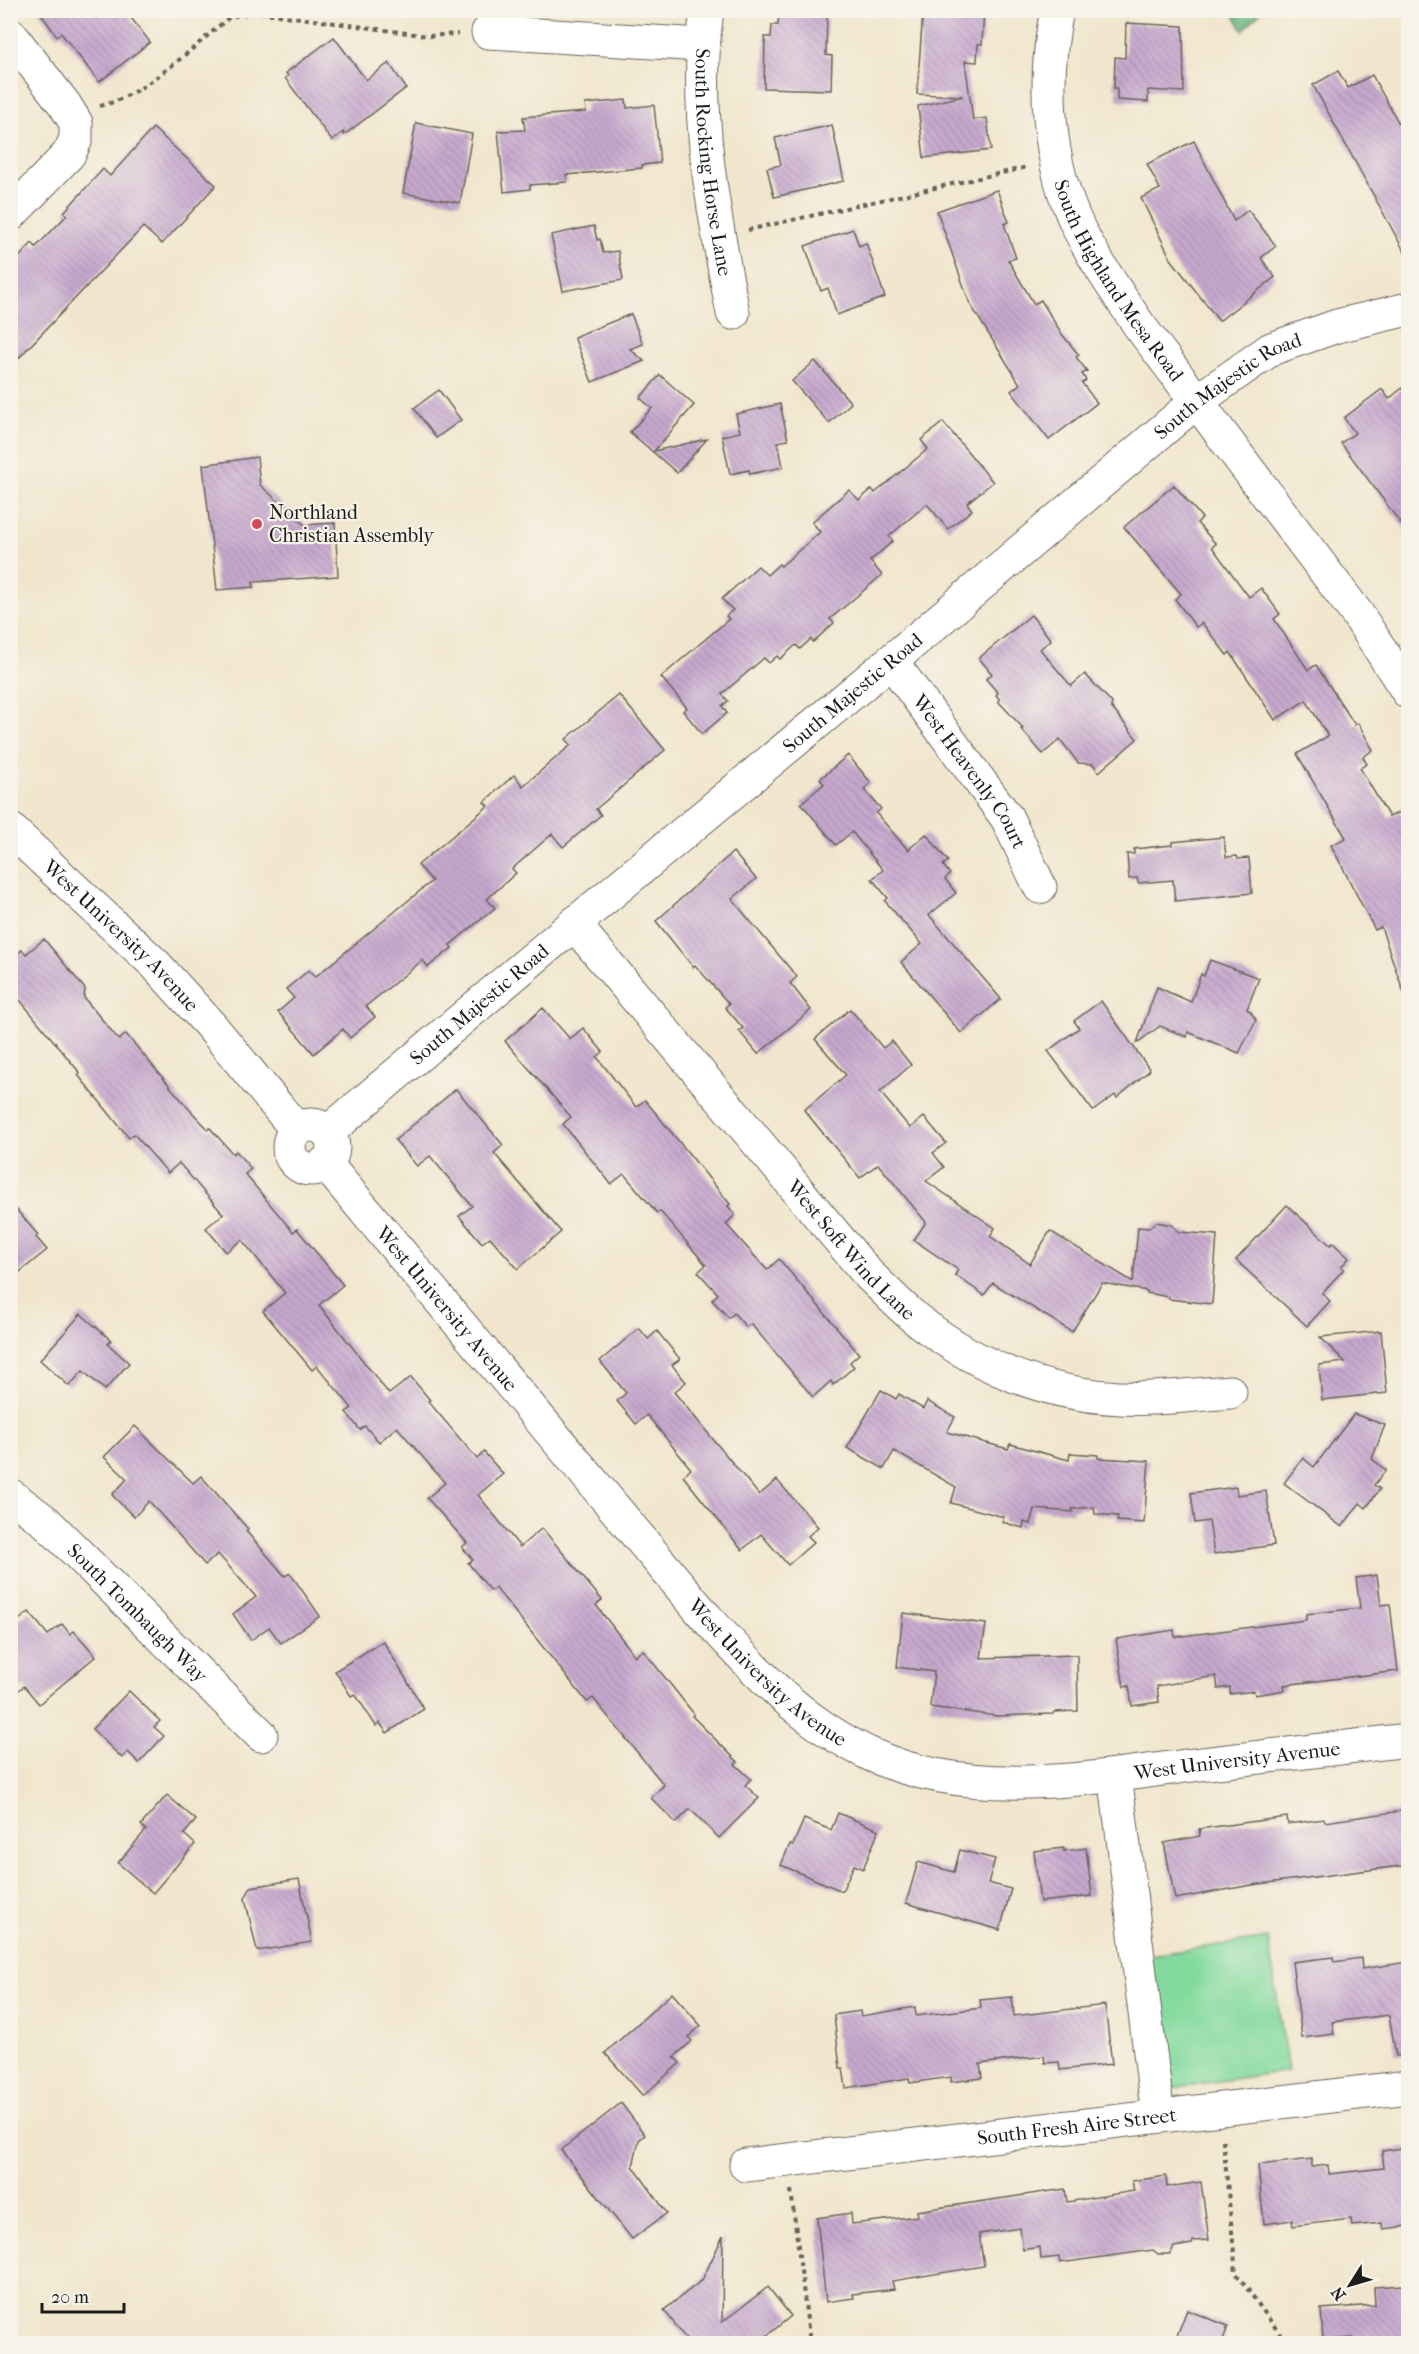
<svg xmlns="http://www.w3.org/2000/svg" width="1419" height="2354" font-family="'IM FELL French Canon',serif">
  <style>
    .forest { fill: url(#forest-crowns); stroke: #436b50; stroke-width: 1.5 }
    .park { fill: #83da9e; stroke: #507b5d; stroke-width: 1.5 }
    .building { fill: url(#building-back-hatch) }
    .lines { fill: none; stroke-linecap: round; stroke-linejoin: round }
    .minor-casing { stroke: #67635a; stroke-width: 35 }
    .path { stroke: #67635a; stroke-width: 4; stroke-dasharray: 4.5 4.5; stroke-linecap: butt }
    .minor { stroke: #fff; stroke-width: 33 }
    .poi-dot { fill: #d1495b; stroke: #f7f3e8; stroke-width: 2 }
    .labels { text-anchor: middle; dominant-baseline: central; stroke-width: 4.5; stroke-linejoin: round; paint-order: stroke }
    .street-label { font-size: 20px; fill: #1c1c1c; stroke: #f7f3e8 }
    .poi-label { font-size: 20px; fill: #1c1c1c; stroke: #f7f3e8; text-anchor: start }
  </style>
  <defs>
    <pattern id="forest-crowns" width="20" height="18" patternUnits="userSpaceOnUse" patternTransform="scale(1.5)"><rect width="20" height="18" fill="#6aba85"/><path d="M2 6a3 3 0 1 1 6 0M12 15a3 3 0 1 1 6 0" fill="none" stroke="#5b9f72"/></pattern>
    <pattern id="building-back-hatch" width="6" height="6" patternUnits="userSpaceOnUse" patternTransform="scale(1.5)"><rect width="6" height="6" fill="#c6a8ce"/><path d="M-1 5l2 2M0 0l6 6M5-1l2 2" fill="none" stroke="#aa90b0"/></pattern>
  </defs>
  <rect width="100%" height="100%" fill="#f7f3e8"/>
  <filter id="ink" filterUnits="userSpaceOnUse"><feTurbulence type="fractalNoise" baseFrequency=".0167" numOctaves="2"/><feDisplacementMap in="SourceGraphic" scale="12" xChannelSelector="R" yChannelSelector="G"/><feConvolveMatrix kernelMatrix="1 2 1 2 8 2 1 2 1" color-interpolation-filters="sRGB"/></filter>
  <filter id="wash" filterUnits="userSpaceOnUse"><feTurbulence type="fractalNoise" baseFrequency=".008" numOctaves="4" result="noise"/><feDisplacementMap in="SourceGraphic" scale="24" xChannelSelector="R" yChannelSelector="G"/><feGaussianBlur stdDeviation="1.35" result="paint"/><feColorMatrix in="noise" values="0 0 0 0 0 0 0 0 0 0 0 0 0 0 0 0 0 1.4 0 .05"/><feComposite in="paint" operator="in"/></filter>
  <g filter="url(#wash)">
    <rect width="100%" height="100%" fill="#f1e6cd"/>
    <!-- forest -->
    <polygon class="forest" points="1231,11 1262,11 1243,30"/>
    <!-- park -->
    <polygon class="park" points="1268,1938 1288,2071 1164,2089 1144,1956"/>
    <g id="blocks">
      <!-- building -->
      <g class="building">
        <polygon points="38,10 125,10 150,42 99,82 61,33 57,36"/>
        <polygon points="923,10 984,10 982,44 978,44 977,62 965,61 973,120 987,118 991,150 924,158 918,106 963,96 917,94"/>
        <polygon points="779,15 827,16 826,55 832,56 831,90 764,88 765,37 771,37 772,25 778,25"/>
        <polygon points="1126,23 1183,26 1184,92 1148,90 1148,102 1117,100 1117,88 1114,88 1115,57 1125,58"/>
        <polygon points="334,37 366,80 389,63 406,88 344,135 343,132 332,141 285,78 288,76 286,73"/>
        <polygon points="1338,71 1348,88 1372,75 1408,140 1408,258 1313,85"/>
        <polygon points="626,100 627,108 654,105 660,163 642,165 642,168 566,175 567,182 530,185 530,189 504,192 498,131 525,130 523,117 586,112 585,104"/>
        <polygon points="416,123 472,134 460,203 403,193"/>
        <polygon points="832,125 844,181 774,197 767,168 781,165 775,138"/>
        <polygon points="153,128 216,185 162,244 143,227 10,367 10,267 32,243 36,247 67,215 64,212 103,169 110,176"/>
        <polygon points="1194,141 1234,221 1248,210 1276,246 1261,258 1275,277 1219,321 1171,259 1141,198 1160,189 1147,164"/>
        <polygon points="997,190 1009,222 1004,224 1016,258 1008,260 1034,304 1041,300 1061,333 1079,355 1076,357 1087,371 1082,374 1086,380 1082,383 1097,403 1049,440 1011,391 1020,384 970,304 937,211"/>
        <polygon points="594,226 597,240 600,239 603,253 618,251 623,280 563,291 551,235"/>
        <polygon points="853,229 859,246 866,243 885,297 837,315 828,288 821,291 805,246"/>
        <polygon points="631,314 643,344 630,349 644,361 592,382 574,337"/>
        <polygon points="815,361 851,403 829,423 792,381"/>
        <polygon points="660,375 694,405 654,451 707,439 677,473 630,432 652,408 640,398"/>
        <polygon points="1408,383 1408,533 1341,443 1355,433 1344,418 1382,389 1389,399"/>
        <polygon points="439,390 461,420 436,438 414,408"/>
        <polygon points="780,404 788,440 778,442 783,467 750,474 749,470 730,474 722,436 740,432 736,414"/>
        <polygon points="943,422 993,482 967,503 972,510 948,529 927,504 889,536 893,541 870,561 882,575 830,619 834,623 813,642 811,639 800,649 796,645 780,659 777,656 769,663 764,658 722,694 728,701 722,706 727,713 702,734 683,711 687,708 661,677 729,619 726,616 733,610 722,599 758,566 767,575 779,564 781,566 820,532 812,522 849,490 859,500 872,489 875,493 928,449 921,440"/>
        <polygon points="257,457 260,485 305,525 335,523 338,576 253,582 254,587 217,590 203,465"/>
        <polygon points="1174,485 1202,518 1197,523 1216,544 1212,547 1249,597 1261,588 1280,614 1274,619 1308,670 1316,665 1355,725 1358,723 1373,750 1363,757 1367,764 1360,768 1389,817 1400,812 1408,829 1408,996 1405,996 1381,927 1375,930 1331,845 1346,838 1297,754 1328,736 1306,700 1275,720 1230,652 1227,655 1202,623 1196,627 1175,599 1181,594 1124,527"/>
        <polygon points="1031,615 1051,640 1040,649 1071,686 1085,674 1112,703 1111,707 1137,739 1099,772 1093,764 1078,763 1060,739 1043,754 1021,729 1023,728 998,701 1000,700 996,695 998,693 986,679 992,674 979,658"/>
        <polygon points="619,695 665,750 596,809 601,815 563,847 552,834 512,869 516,873 487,899 495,908 450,945 452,948 428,967 423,960 366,1006 375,1017 350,1038 343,1029 314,1054 278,1012 294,998 286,989 309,970 315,977 432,881 418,865 488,806 484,802 514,775 523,786 571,745 566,739"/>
        <polygon points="848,755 871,783 864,789 881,809 876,813 908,850 926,834 948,861 943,865 950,874 945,879 956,893 929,915 1001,999 961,1033 901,962 922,944 885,901 888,898 872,879 883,870 852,832 836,845 801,803 824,784 820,779"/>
        <polygon points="1224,837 1226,857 1237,856 1238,859 1249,858 1252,893 1175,901 1173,880 1138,883 1137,878 1129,879 1127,854 1134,854 1134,849 1172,845 1172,842"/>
        <polygon points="733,852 756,879 732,899 797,977 790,983 811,1010 758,1054 739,1031 743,1028 725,1007 729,1004 695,965 693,967 656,921"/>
        <polygon points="44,939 85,989 84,998 119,1040 126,1034 189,1109 208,1129 210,1128 233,1154 236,1151 251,1169 245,1174 293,1232 297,1229 343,1285 319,1305 389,1394 411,1377 430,1400 428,1401 477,1459 484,1452 503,1474 478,1495 520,1547 542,1528 602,1600 596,1605 635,1656 643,1650 694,1714 692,1716 738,1762 735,1764 751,1779 745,1785 759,1798 719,1838 690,1809 676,1823 651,1798 664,1785 593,1698 587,1702 495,1587 491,1591 468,1563 473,1560 462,1547 467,1543 427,1498 445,1483 397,1427 379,1442 365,1426 360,1430 346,1412 352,1408 317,1366 312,1370 263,1311 285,1293 242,1240 226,1252 206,1228 223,1214 179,1163 168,1173 134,1134 129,1138 78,1075 80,1073 10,988 10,959 22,950 26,954"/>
        <polygon points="1210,960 1259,978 1247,1009 1251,1012 1256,1020 1239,1053 1188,1032 1187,1037 1160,1026 1137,1043 1157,987 1191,1002 1201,974 1204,976"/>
        <polygon points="1101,1001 1150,1070 1117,1098 1115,1095 1093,1111 1048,1051 1079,1028 1074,1021"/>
        <polygon points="543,1008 570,1039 583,1028 603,1052 597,1057 636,1107 645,1100 730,1204 728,1206 735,1215 726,1224 767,1270 779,1259 859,1354 850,1362 854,1367 833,1385 831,1381 813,1397 751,1324 746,1327 734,1313 729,1318 712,1300 718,1294 698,1272 706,1265 660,1211 657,1213 624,1174 611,1184 563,1124 571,1117 505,1041"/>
        <polygon points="850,1009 883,1048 892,1041 911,1065 880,1092 910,1128 924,1117 946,1143 933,1153 944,1167 926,1181 995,1228 990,1236 1030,1264 1050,1231 1133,1282 1138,1227 1149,1228 1157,1222 1172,1225 1179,1232 1217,1235 1212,1304 1169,1299 1169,1297 1147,1293 1147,1291 1102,1283 1072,1332 993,1283 984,1295 955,1275 958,1270 914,1240 926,1222 878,1164 860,1178 804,1110 846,1075 815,1039"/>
        <polygon points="456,1089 503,1145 494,1153 561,1232 518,1269 490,1237 482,1243 459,1216 472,1206 430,1156 417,1166 395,1140"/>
        <polygon points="10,1202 38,1235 36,1237 47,1250 10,1280"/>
        <polygon points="1287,1205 1330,1245 1333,1243 1349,1258 1341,1267 1344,1269 1322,1293 1330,1301 1307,1326 1236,1260"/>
        <polygon points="81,1314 111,1340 108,1344 129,1363 105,1390 83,1371 69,1386 40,1360"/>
        <polygon points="639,1328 648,1339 657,1331 680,1359 672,1365 686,1382 674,1392 759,1495 777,1480 818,1527 808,1536 814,1542 788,1565 761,1534 742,1550 683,1476 691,1469 647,1415 636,1424 617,1401 626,1393 600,1361"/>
        <polygon points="1381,1331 1387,1393 1322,1400 1319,1365 1345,1362 1320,1337"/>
        <polygon points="881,1390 896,1399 899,1394 923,1409 927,1401 955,1417 947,1432 1008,1449 1010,1444 1069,1460 1070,1453 1098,1455 1098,1458 1149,1461 1144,1523 1117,1521 1118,1516 1095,1514 1094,1507 1072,1509 1073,1512 1034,1509 1030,1524 1024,1522 1023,1528 1002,1522 1004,1517 951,1503 956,1487 894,1451 884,1469 847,1448"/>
        <polygon points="1354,1414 1385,1425 1372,1459 1386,1470 1374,1485 1380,1489 1366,1508 1360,1503 1342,1527 1284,1483 1303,1458 1314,1467"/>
        <polygon points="135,1426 193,1483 201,1476 248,1529 246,1531 285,1576 290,1573 320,1616 281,1643 269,1627 251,1640 233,1614 256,1597 218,1554 205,1565 149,1501 134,1517 112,1495 127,1479 104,1457"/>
        <polygon points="1236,1487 1237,1495 1266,1491 1274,1545 1214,1554 1209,1521 1195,1523 1191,1493"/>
        <polygon points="1377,1575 1381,1605 1390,1604 1398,1671 1284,1685 1285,1690 1255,1695 1254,1691 1230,1694 1230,1687 1218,1689 1216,1676 1157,1686 1159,1702 1132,1706 1129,1686 1124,1687 1116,1639 1174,1630 1175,1637 1306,1620 1306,1614 1360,1608 1356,1578"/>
        <polygon points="29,1612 48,1635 62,1624 70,1634 74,1631 96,1656 39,1704 24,1686 10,1697 10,1627"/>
        <polygon points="903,1613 986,1624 981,1658 1077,1655 1078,1711 1054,1712 1053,1714 997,1716 930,1707 934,1672 897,1667"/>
        <polygon points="383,1641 424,1709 387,1733 380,1723 376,1726 355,1694 351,1696 335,1671"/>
        <polygon points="129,1691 160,1721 154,1727 164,1736 139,1763 128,1752 122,1758 92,1729"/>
        <polygon points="167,1795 196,1820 184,1834 195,1844 153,1893 118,1863 146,1830 141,1825"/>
        <polygon points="1408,1810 1408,1865 1252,1885 1175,1899 1164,1843 1200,1836 1199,1829 1287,1817 1288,1824 1324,1819 1325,1822"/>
        <polygon points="838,1813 879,1830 863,1869 854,1865 842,1891 781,1865 790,1844 793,1845 804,1819 831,1830"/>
        <polygon points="1064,1848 1064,1851 1086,1848 1092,1896 1040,1902 1034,1851"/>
        <polygon points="960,1850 995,1859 988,1883 1011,1889 1000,1930 906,1903 918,1862 954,1872"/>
        <polygon points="299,1879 312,1942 257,1951 245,1898 251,1887"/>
        <polygon points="1333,1957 1334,1962 1361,1958 1362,1969 1408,1962 1408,2055 1396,2056 1389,2015 1332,2022 1334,2034 1302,2038 1292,1962"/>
        <polygon points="672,1993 701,2026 688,2037 692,2041 674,2057 680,2063 643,2096 605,2053"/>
        <polygon points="1012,1997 1014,2016 1105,2005 1112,2064 1060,2070 1059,2062 1045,2063 1044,2056 980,2064 982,2078 951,2082 951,2077 910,2083 909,2078 846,2088 843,2068 840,2068 834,2015 860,2011 861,2016 915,2007 916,2016 981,2008 980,2000"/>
        <polygon points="621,2103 645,2135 639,2140 633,2166 667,2213 632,2239 561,2150"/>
        <polygon points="1408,2147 1408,2226 1383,2229 1382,2223 1352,2226 1351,2219 1293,2226 1292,2220 1264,2224 1258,2165 1312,2159 1312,2167 1328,2165 1329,2174 1384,2168 1382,2151"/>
        <polygon points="1166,2176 1167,2187 1201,2182 1209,2240 1193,2241 1192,2244 1174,2247 1170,2254 1158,2254 1153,2250 1060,2263 1059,2257 1041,2259 1040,2247 1023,2250 1020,2228 979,2234 984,2266 892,2281 894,2289 853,2294 854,2298 826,2302 817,2218 851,2213 852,2224 918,2216 917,2211 1065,2189 1067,2202 1134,2191 1132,2181"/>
        <polygon points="723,2236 722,2322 768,2287 791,2316 758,2343 689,2343 664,2310 702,2280"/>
        <polygon points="1404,2285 1406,2302 1408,2302 1408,2343 1352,2343 1352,2338 1323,2340 1321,2309 1375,2305 1374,2287"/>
        <polygon points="1187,2310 1228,2326 1222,2343 1174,2343"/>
      </g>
    </g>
  </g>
  <g filter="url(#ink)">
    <use href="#blocks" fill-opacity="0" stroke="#67635a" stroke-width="1.5"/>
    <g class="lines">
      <!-- minor casing -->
      <g class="minor-casing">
        <g id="minor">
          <path id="s1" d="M707,10C693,111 714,215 733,313"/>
          <path id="s2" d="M1057,10C1042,82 1047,165 1080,231C1097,264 1118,294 1139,325L1358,615L1408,692"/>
          <polyline points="488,32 702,45"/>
          <polyline points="10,34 65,105 76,123 76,139 69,154 10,215"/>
          <path id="s3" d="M891,661L1007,818L1040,887"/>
          <path id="s4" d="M10,829L156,965L211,1026L297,1130"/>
          <path id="s5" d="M574,924L869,1275C885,1290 900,1306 916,1319C985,1373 1065,1402 1153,1398C1179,1397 1204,1394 1230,1392"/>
          <circle cx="311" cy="1147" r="22"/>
          <path id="s6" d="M328,1132L574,924L891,661L1197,401L1271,349L1337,326L1408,309"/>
          <path id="s7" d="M325,1163L705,1616C757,1673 802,1723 874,1756C973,1801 1099,1777 1201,1764C1270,1756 1339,1748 1408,1740"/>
          <path id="s8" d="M10,1495L46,1522L261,1735"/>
          <polyline points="1115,1775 1158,2116"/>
          <path id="s9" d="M746,2165L1408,2087"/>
        </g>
      </g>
      <!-- path -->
      <g class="path">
        <path d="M100,106C144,96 194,46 230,17L257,12L428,36L458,34"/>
        <polyline points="748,230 1028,167"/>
        <polyline points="1223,2140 1236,2273 1287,2344"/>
        <polyline points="791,2190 810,2344"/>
      </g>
      <!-- minor -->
      <use href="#minor" class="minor"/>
    </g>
  </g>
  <!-- markers -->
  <circle class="poi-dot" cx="257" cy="524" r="6"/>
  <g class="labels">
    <!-- street labels -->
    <g class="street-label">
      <text stroke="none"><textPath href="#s1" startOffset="153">South Rocking Horse Lane</textPath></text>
      <text stroke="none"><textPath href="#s2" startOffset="288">South Highland Mesa Road</textPath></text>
      <text stroke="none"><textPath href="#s6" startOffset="1170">South Majestic Road</textPath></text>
      <text stroke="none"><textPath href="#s6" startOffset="684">South Majestic Road</textPath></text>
      <text stroke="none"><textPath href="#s3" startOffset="136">West Heavenly Court</textPath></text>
      <text stroke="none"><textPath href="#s4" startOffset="154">West University Avenue</textPath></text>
      <text stroke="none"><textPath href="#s6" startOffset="198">South Majestic Road</textPath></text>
      <text stroke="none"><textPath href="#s5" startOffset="428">West Soft Wind Lane</textPath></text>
      <text stroke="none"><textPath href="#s7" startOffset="190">West University Avenue</textPath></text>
      <text stroke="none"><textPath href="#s8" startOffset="174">South Tombaugh Way</textPath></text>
      <text stroke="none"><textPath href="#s7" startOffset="676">West University Avenue</textPath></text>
      <text stroke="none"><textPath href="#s7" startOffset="1180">West University Avenue</textPath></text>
      <text stroke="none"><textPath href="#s9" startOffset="333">South Fresh Aire Street</textPath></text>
    </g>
    <!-- poi labels -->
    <g class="poi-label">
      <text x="269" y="512">Northland<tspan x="269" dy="23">Christian Assembly</tspan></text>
    </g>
  </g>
  <!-- margin -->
  <rect width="1419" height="2354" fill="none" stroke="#f7f3e8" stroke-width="36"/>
  <!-- north arrow -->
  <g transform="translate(1350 2285) rotate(233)" stroke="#f7f3e8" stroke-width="4.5" paint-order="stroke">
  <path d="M0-4.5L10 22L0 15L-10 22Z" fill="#1c1c1c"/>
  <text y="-9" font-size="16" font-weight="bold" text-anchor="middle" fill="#1c1c1c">N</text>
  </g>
  <!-- scale -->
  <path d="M42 2303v9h82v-9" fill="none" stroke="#1c1c1c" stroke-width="3"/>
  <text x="51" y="2303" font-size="18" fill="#1c1c1c" stroke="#f7f3e8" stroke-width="4.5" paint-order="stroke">20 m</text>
</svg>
